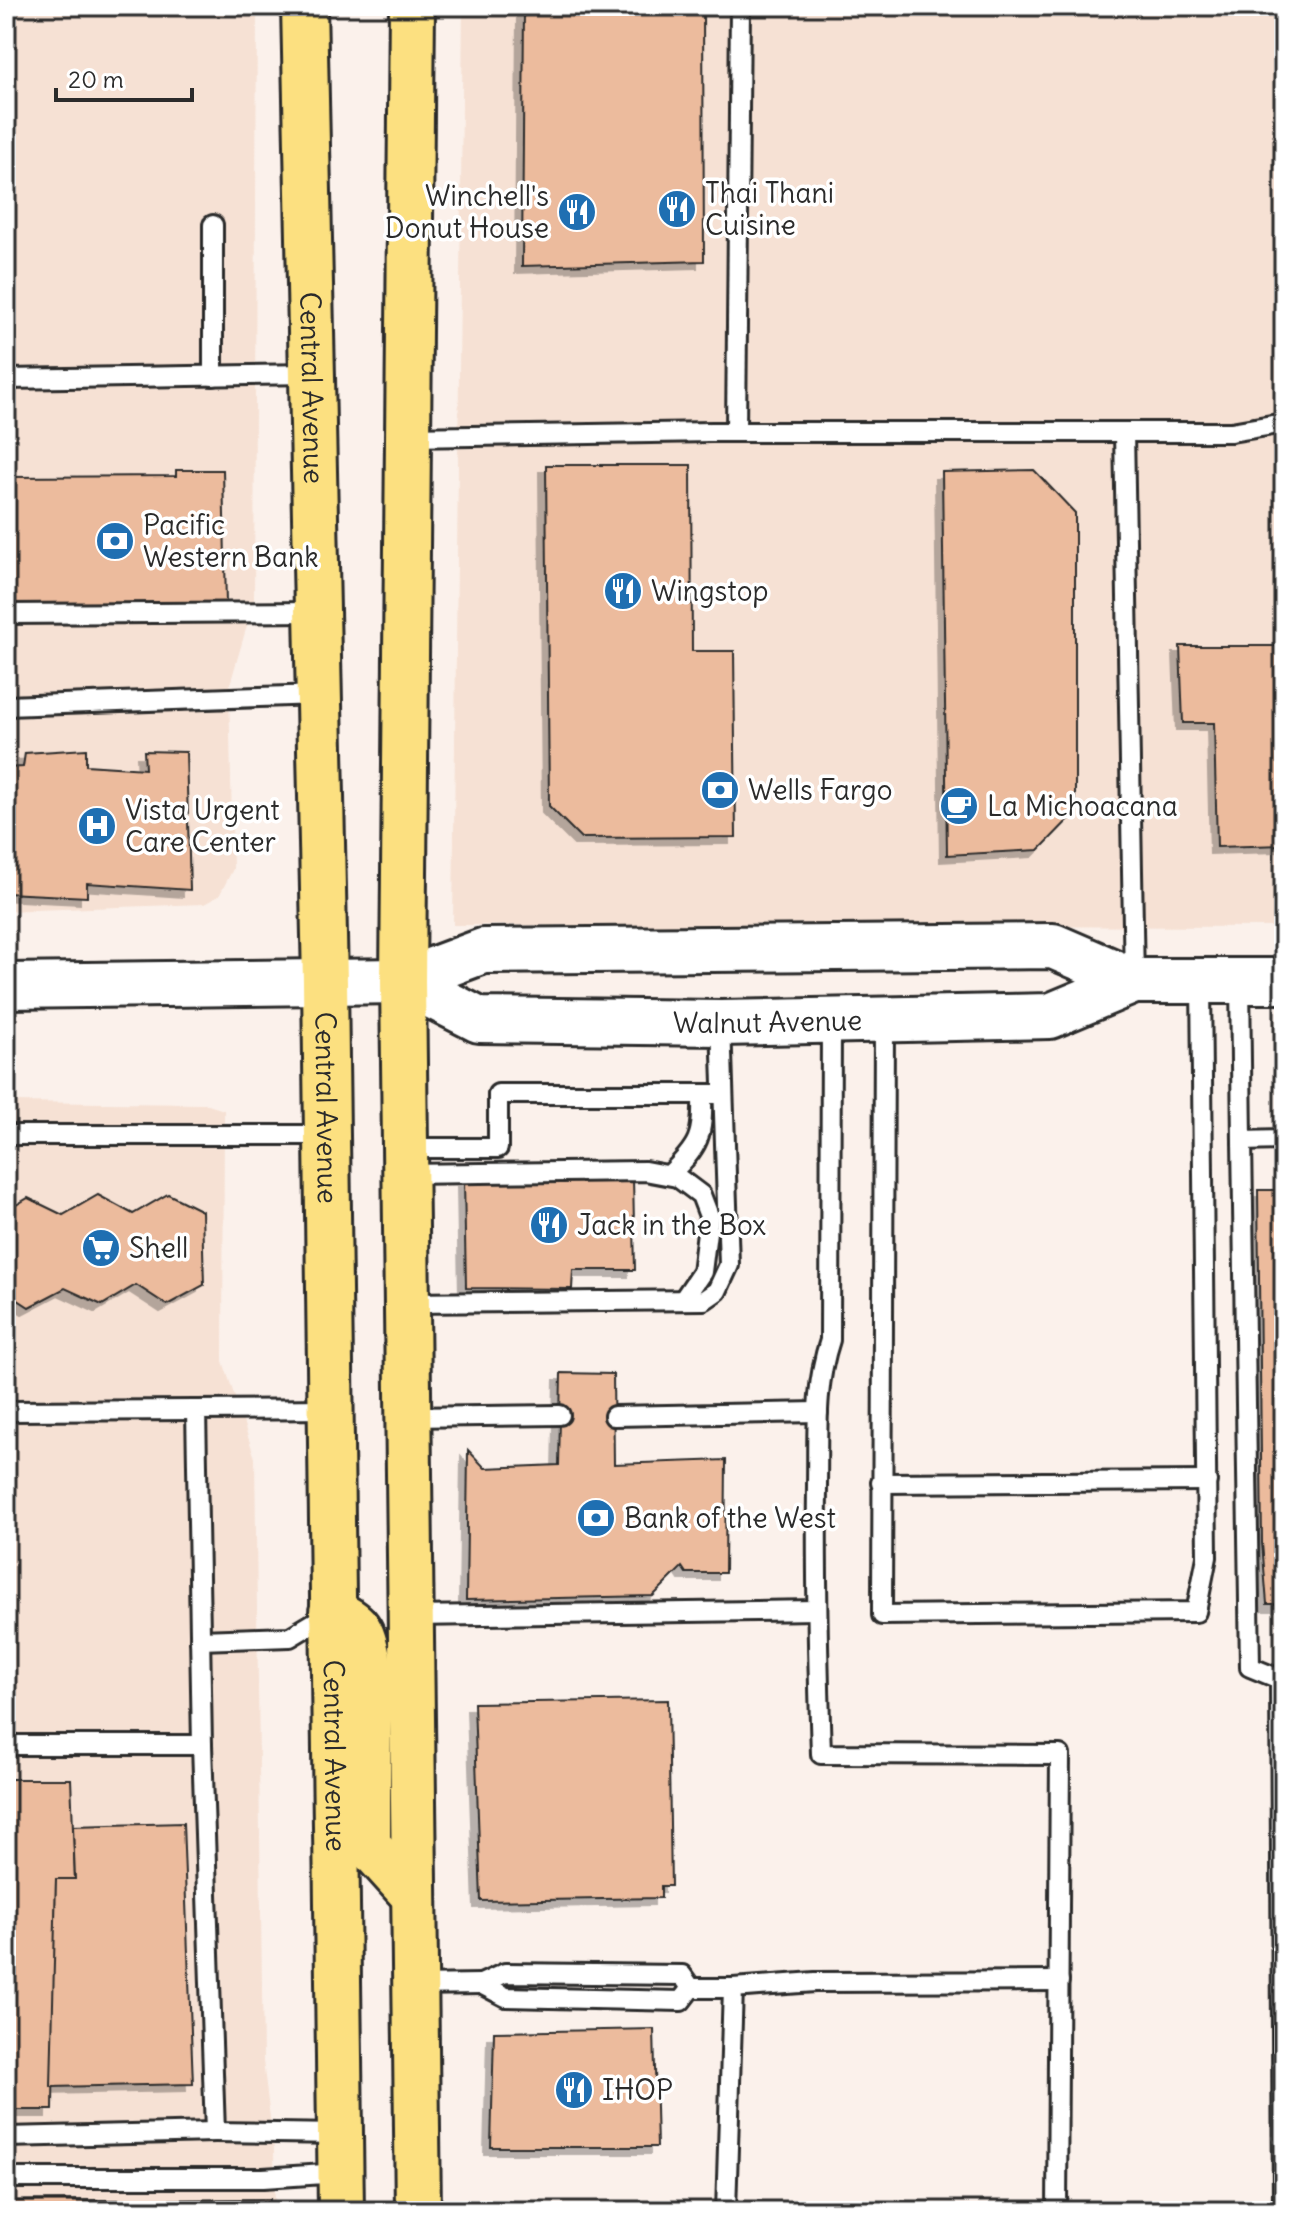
<svg xmlns="http://www.w3.org/2000/svg" width="1290" height="2217" font-family="Delius,sans-serif">
  <style>
    .built { fill: #f6e1d4 }
    .building { fill: #ecbb9d; stroke: #2b2b2b; stroke-width: 2; filter: url(#shadow) }
    .lines { fill: none; stroke-linecap: round; stroke-linejoin: round }
    .lane-casing { stroke: #2b2b2b; stroke-width: 24 }
    .secondary-casing { stroke: #2b2b2b; stroke-width: 50 }
    .primary-casing { stroke: #2b2b2b; stroke-width: 50 }
    .lane { stroke: #fff; stroke-width: 18 }
    .secondary { stroke: #fff; stroke-width: 44 }
    .primary { stroke: #fce080; stroke-width: 44 }
    .labels { text-anchor: middle; dominant-baseline: central; stroke-width: 7; stroke-linejoin: round; paint-order: stroke }
    .poi-label { font-size: 28px; fill: #2b2b2b; stroke: #fff; text-anchor: start }
    .street-label { font-size: 28px; fill: #2b2b2b; stroke: #fff }
  </style>
  <defs>
    <filter id="shadow"><feDropShadow dx="-7" dy="7" stdDeviation="0" flood-color="#0004"/></filter>
  </defs>
  <rect width="100%" height="100%" fill="#fbf1eb"/>
  <filter id="ink" filterUnits="userSpaceOnUse"><feTurbulence type="fractalNoise" baseFrequency=".0125" numOctaves="2"/><feDisplacementMap in="SourceGraphic" scale="16" xChannelSelector="R" yChannelSelector="G"/><feConvolveMatrix kernelMatrix="1 2 1 2 8 2 1 2 1" color-interpolation-filters="sRGB"/></filter>
  <g filter="url(#ink)">
    <!-- built -->
    <g class="built">
      <polygon points="6,6 257,6 254,601 229,688 233,869 219,896 204,904 6,911"/>
      <polygon points="463,6 1284,6 1284,927 453,925"/>
      <polygon points="6,1102 205,1104 224,1110 223,1361 255,1458 263,2061 274,2150 275,2211 6,2211"/>
    </g>
    <!-- building -->
    <g class="building">
      <polygon points="524,6 703,6 704,261 522,266"/>
      <polygon points="546,465 691,465 692,651 734,651 736,837 581,838 549,806"/>
      <polygon points="176,470 223,470 226,605 6,607 6,477 176,476"/>
      <polygon points="1034,470 1075,513 1075,813 1039,850 947,855 942,472"/>
      <polygon points="1180,646 1284,646 1284,845 1217,847 1214,723 1183,723"/>
      <polygon points="86,749 86,765 145,769 144,751 186,752 190,890 87,883 87,897 6,893 6,768 23,767 25,753"/>
      <polygon points="633,1178 635,1270 573,1270 572,1289 466,1288 464,1180"/>
      <polygon points="1258,1190 1284,1190 1284,1604 1267,1604 1262,1543"/>
      <polygon points="168,1194 202,1211 204,1285 167,1305 136,1285 102,1305 65,1288 29,1307 6,1292 6,1211 28,1198 63,1215 98,1195 133,1214"/>
      <polygon points="561,1373 613,1374 614,1464 726,1460 725,1573 686,1573 682,1567 653,1596 466,1600 468,1450 485,1468 559,1465"/>
      <polygon points="668,1700 671,1886 661,1886 661,1898 481,1901 474,1703"/>
      <polygon points="6,1779 71,1779 75,1879 56,1879 53,2110 6,2110"/>
      <polygon points="183,1823 193,2084 51,2087 56,1879 75,1879 73,1826"/>
      <polygon points="654,2029 657,2147 491,2147 494,2032"/>
      <polygon points="270,2199 270,2211 6,2211 6,2201"/>
    </g>
    <g class="lines">
      <!-- lane casing -->
      <g class="lane-casing">
        <g id="lane">
          <polyline points="213,225 213,376"/>
          <polyline points="6,379 311,374"/>
          <polyline points="736,432 740,6"/>
          <polyline points="1124,432 1134,981"/>
          <polyline points="408,437 712,432 1231,432 1284,423"/>
          <polyline points="6,614 316,612"/>
          <polyline points="6,706 318,695"/>
          <polyline points="1240,981 1242,1141 1284,1140"/>
          <polyline points="884,1019 882,1615 1196,1612 1207,1557 1201,982"/>
          <path d="M831,1020L830,1340C814,1388 818,1435 817,1485C816,1575 818,1664 821,1754L1060,1755L1057,2211"/>
          <polyline points="6,1135 327,1135"/>
          <polyline points="1242,1141 1250,1667 1284,1681"/>
          <polyline points="404,1148 498,1148 498,1094 723,1094"/>
          <polyline points="405,1174 645,1171 677,1177 701,1195 709,1216 702,1272 683,1300"/>
          <path d="M669,1175C700,1145 703,1137 702,1094"/>
          <polyline points="408,1303 704,1300 717,1291 729,1265 721,1023"/>
          <polyline points="6,1411 196,1410"/>
          <polyline points="614,1416 818,1412"/>
          <polyline points="408,1417 560,1415"/>
          <polyline points="881,1483 1207,1481"/>
          <polyline points="411,1616 816,1610"/>
          <polyline points="200,1640 290,1637 330,1613"/>
          <polyline points="1280,1681 1283,2211"/>
          <polyline points="6,1745 202,1745 196,1410 330,1409"/>
          <polyline points="202,1745 215,2132 340,2134"/>
          <polygon points="505,1973 682,1975 691,1988 681,2001 506,1997 481,1984"/>
          <polyline points="415,1985 481,1984"/>
          <polyline points="691,1988 733,1988"/>
          <polyline points="6,2137 215,2132"/>
          <polyline points="6,2178 263,2178 340,2173"/>
          <polyline points="726,2211 733,1988 815,1982 1059,1981"/>
        </g>
      </g>
      <!-- secondary casing -->
      <g class="secondary-casing">
        <g id="secondary">
          <path id="s1" d="M403,981L479,1020L721,1023L1050,1016L1134,981H1284"/>
          <polyline points="6,986 403,981 483,951 1053,946 1134,981"/>
        </g>
      </g>
      <!-- primary casing -->
      <g class="primary-casing">
        <g id="primary">
          <path id="s2" d="M304,6L325,982L341,2211"/>
          <polyline points="412,6 403,981 418,2211"/>
          <path d="M332,1612C359,1622 362,1630 368,1658V1845L414,1896"/>
        </g>
      </g>
      <!-- lane -->
      <use href="#lane" class="lane"/>
      <!-- secondary -->
      <use href="#secondary" class="secondary"/>
      <!-- primary -->
      <use href="#primary" class="primary"/>
    </g>
  </g>
  <!-- icons -->
  <defs>
    <g id="restaurant-disc" transform="scale(2)"><circle r="9.5" fill="#1f6fb2" stroke="#fff"/><path d="M-5-6h1v4h1v-4h1v4h1v-4h1v5L-1.5 .5V6h-2V.5L-5-1ZM5-6V6H3V1.5H1.5Q1.5-4 5-6Z" fill="#fff"/></g>
    <g id="bank-disc" transform="scale(2)"><circle r="9.5" fill="#1f6fb2" stroke="#fff"/><path d="M-6-4H6V4H-6ZM0-2.3a2.3 2.3 0 1 0 0 4.6a2.3 2.3 0 1 0 0-4.6Z" fill="#fff"/></g>
    <g id="cafe-disc" transform="scale(2)"><circle r="9.5" fill="#1f6fb2" stroke="#fff"/><path d="M-5.5-4.5H6V0H3Q3 3.5 0 3.5H-2.5Q-5.5 3.5-5.5 0ZM3-3.2v2h1.7v-2ZM-6 4.5H4V6H-6Z" fill="#fff"/></g>
    <g id="hospital-disc" transform="scale(2)"><circle r="9.5" fill="#1f6fb2" stroke="#fff"/><path d="M-5-5h3v3.5h4V-5h3V5h-3V1.5h-4V5h-3Z" fill="#fff"/></g>
    <g id="supermarket-disc" transform="scale(2)"><circle r="9.5" fill="#1f6fb2" stroke="#fff"/><path d="M-6-5.5h2.5l.6 2H6L4.5 2H-2.5L-4.4-4H-6ZM-1.5 3.2a1.3 1.3 0 1 0 .1 0ZM3 3.2a1.3 1.3 0 1 0 .1 0Z" fill="#fff"/></g>
  </defs>
  <g fill-rule="evenodd">
    <use href="#restaurant-disc" x="677" y="209"/>
    <use href="#restaurant-disc" x="577" y="212"/>
    <use href="#bank-disc" x="115" y="541"/>
    <use href="#restaurant-disc" x="623" y="591"/>
    <use href="#bank-disc" x="720" y="790"/>
    <use href="#cafe-disc" x="959" y="806"/>
    <use href="#hospital-disc" x="97" y="826"/>
    <use href="#restaurant-disc" x="549" y="1225"/>
    <use href="#supermarket-disc" x="101" y="1248"/>
    <use href="#bank-disc" x="596" y="1518"/>
    <use href="#restaurant-disc" x="574" y="2090"/>
  </g>
  <g class="labels">
    <!-- poi labels -->
    <g class="poi-label">
      <text x="705" y="193">Thai Thani<tspan x="705" dy="32">Cuisine</tspan></text>
      <text x="549" y="196" text-anchor="end">Winchell's<tspan x="549" dy="32">Donut House</tspan></text>
      <text x="143" y="525">Pacific<tspan x="143" dy="32">Western Bank</tspan></text>
      <text x="651" y="591">Wingstop</text>
      <text x="748" y="790">Wells Fargo</text>
      <text x="987" y="806">La Michoacana</text>
      <text x="125" y="810">Vista Urgent<tspan x="125" dy="32">Care Center</tspan></text>
      <text x="577" y="1225">Jack in the Box</text>
      <text x="129" y="1248">Shell</text>
      <text x="624" y="1518">Bank of the West</text>
      <text x="602" y="2090">IHOP</text>
    </g>
    <!-- street labels -->
    <g class="street-label">
      <text stroke="none"><textPath href="#s2" startOffset="382">Central Avenue</textPath></text>
      <text stroke="none"><textPath href="#s1" startOffset="374">Walnut Avenue</textPath></text>
      <text stroke="none"><textPath href="#s2" startOffset="1102">Central Avenue</textPath></text>
      <text stroke="none"><textPath href="#s2" startOffset="1750">Central Avenue</textPath></text>
    </g>
  </g>
  <!-- margin -->
  <rect width="1290" height="2217" fill="none" stroke="#fff" stroke-width="32"/>
  <rect x="16" y="16" width="1258" height="2185" fill="none" stroke="#2b2b2b" stroke-width="3" filter="url(#ink)"/>
  <!-- scale -->
  <path d="M56 88v12h136v-12" fill="none" stroke="#2b2b2b" stroke-width="4"/>
  <text x="68" y="88" font-size="24" fill="#2b2b2b" stroke="#ffffff" stroke-width="6" paint-order="stroke">20 m</text>
</svg>
